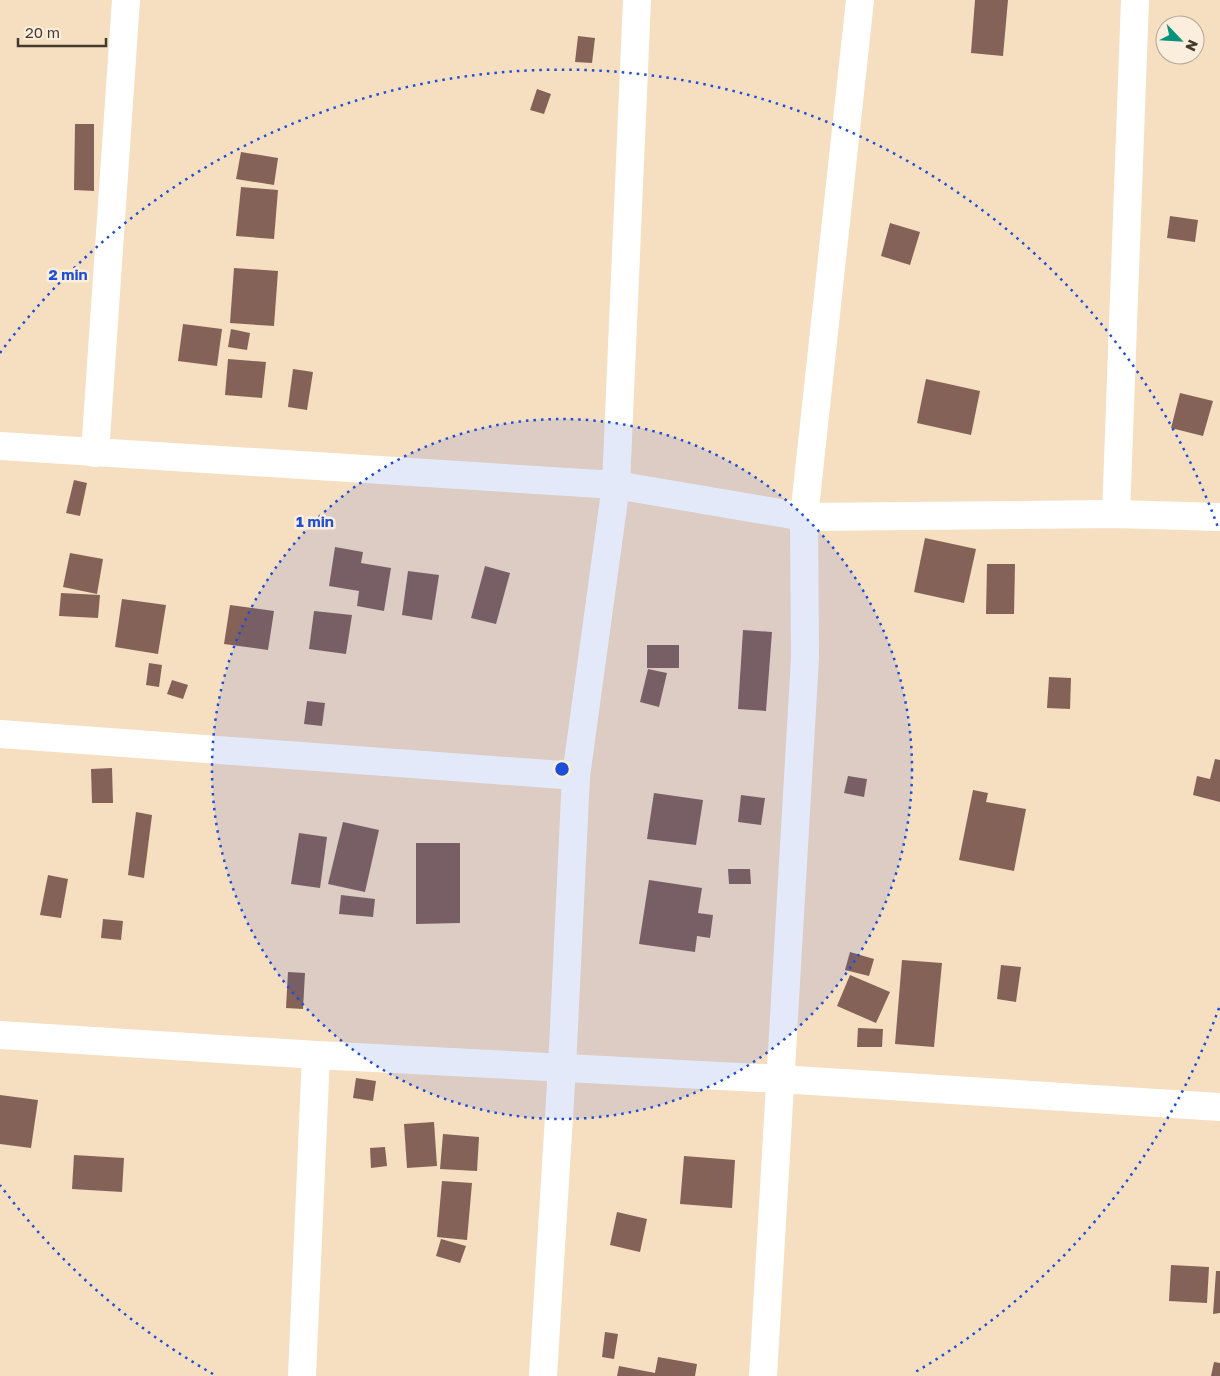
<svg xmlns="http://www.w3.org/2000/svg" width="1220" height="1376" font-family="'Golos Text',sans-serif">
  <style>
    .building { fill: #846257 }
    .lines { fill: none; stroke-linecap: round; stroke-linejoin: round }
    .minor { stroke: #fff; stroke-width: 28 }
    .ring { fill: none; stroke: #1d4ed8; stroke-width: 2.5; stroke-dasharray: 2.5 5 }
    .centre { fill: #1d4ed8; stroke: #fceedc; stroke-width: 2.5 }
    .ring-label { font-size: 15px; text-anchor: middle; font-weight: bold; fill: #1d4ed8; stroke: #fceedc; stroke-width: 5; stroke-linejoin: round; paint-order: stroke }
  </style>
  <rect width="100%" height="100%" fill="#f6dfc1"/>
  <!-- building -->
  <g class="building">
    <polygon points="975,0 1008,0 1003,56 971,53"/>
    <polygon points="578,36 595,38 592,63 575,62"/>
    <polygon points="537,89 551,94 544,114 530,110"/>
    <polygon points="75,124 94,124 94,191 74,190"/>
    <polygon points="241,152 278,158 274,185 236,179"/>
    <polygon points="241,187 278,190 274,239 236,236"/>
    <polygon points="1170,216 1198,220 1195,242 1167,238"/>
    <polygon points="890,223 920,232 910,265 881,256"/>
    <polygon points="234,268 278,271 274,326 230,323"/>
    <polygon points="183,324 222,329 217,366 178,361"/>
    <polygon points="231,329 250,333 247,350 228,347"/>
    <polygon points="228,359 266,362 262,398 225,395"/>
    <polygon points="293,369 313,372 307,410 288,407"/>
    <polygon points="926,379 980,391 971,435 917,423"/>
    <polygon points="1180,393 1213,401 1203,436 1171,428"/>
    <polygon points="74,480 87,483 80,516 66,513"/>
    <polygon points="925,538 976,549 964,603 914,592"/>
    <polygon points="335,547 363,552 361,563 391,568 384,611 357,606 359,591 329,586"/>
    <polygon points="70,553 103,559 97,594 63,587"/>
    <polygon points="987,564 1015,564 1014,614 986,614"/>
    <polygon points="485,566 510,573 496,624 471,618"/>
    <polygon points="408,571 439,575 432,620 402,615"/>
    <polygon points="61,593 100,595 98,618 59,616"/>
    <polygon points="122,599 166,605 158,654 115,647"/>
    <polygon points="230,605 274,611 268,650 224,644"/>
    <polygon points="314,611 352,615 346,654 309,649"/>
    <polygon points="743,630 772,632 766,711 738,709"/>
    <rect x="647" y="645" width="32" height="23"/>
    <polygon points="149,663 162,665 159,687 146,685"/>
    <polygon points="648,669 667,673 659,707 640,702"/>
    <polygon points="1049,677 1071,678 1070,709 1047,708"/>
    <polygon points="172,680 188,685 183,699 167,694"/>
    <polygon points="307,701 325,703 322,726 304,724"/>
    <polygon points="1215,759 1220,760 1220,802 1193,795 1197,776 1210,779"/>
    <polygon points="112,768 113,803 92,803 91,769"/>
    <polygon points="848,776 867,779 864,797 844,793"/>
    <polygon points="973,790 988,793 986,802 1026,809 1014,871 959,860"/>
    <polygon points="654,793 703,800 696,845 647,839"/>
    <polygon points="741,795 765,798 761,825 738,822"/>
    <polygon points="136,812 152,815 144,878 128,875"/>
    <polygon points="343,822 379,830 365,892 328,884"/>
    <polygon points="299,833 327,837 320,888 291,884"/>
    <polygon points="416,843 460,843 460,923 416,924"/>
    <polygon points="728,869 750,869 751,884 729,884"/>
    <polygon points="48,875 68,879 61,918 40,915"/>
    <polygon points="649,880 702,888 698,913 713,915 710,938 697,936 695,952 639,944"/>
    <polygon points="341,895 375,899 373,917 339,914"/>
    <polygon points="103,919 123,921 121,940 101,938"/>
    <polygon points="850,952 874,959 869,976 845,970"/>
    <polygon points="902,960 942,963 934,1047 895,1044"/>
    <polygon points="1001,965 1021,967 1016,1002 997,999"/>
    <polygon points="288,972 305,973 303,1009 286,1008"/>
    <polygon points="850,975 890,992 876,1023 837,1006"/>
    <polygon points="858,1028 883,1029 882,1047 857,1047"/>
    <polygon points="356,1078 376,1081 373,1101 353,1098"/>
    <polygon points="0,1095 38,1100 31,1148 0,1144"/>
    <polygon points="434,1122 437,1166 407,1168 404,1124"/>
    <polygon points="443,1134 479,1137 477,1171 440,1169"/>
    <polygon points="385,1147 387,1166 371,1168 370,1148"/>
    <polygon points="74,1155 124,1158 122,1192 72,1189"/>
    <polygon points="684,1156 735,1160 732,1208 680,1204"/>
    <polygon points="442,1181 472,1183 467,1240 437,1237"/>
    <polygon points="617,1212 647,1219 640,1252 610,1245"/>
    <polygon points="441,1239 466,1246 460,1263 436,1256"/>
    <polygon points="1171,1265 1209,1267 1207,1303 1169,1301"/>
    <polygon points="1216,1271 1220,1271 1220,1313 1213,1314"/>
    <polygon points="605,1332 618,1334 614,1359 602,1357"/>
    <polygon points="658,1357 697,1364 695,1376 617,1376 619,1366 655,1373"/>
    <polygon points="1214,1362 1220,1363 1220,1376 1211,1376"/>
  </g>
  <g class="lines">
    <!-- minor -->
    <g class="minor">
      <polyline points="0,446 616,485 637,0"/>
      <polyline points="95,453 126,0"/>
      <polyline points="1116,514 1135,0"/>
      <polyline points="0,734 576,776"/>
      <polyline points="0,1035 316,1055 780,1079 1220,1107"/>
      <polyline points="302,1376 316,1055"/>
      <polyline points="543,1376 562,1068 576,776 616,485 804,517 1116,514 1220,517"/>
      <polyline points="763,1376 805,658 804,517 860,0"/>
    </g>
  </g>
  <!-- distance rings -->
  <circle cx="562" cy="769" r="350" fill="#1d4ed8" fill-opacity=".12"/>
  <g class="ring">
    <circle cx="562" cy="769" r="350"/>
    <path d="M1219 1008A699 699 0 0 1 912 1374M213 1374A699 699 0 0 1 0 1185M0 353A699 699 0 0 1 1219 530"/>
  </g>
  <circle cx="562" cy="769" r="8" class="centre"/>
  <g class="ring-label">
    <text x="68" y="280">2 min</text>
    <text x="315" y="527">1 min</text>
  </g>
  <!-- north arrow -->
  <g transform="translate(1180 40) rotate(115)"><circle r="24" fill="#fceedc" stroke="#b2a696"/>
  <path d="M0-4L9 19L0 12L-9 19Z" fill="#07927c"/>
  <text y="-8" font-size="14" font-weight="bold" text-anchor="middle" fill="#433a2e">N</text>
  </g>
  <!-- scale -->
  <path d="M18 38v8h88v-8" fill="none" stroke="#433a2e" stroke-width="2.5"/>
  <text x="25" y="38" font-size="15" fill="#433a2e" stroke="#fceedc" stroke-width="4" paint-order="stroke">20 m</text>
</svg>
